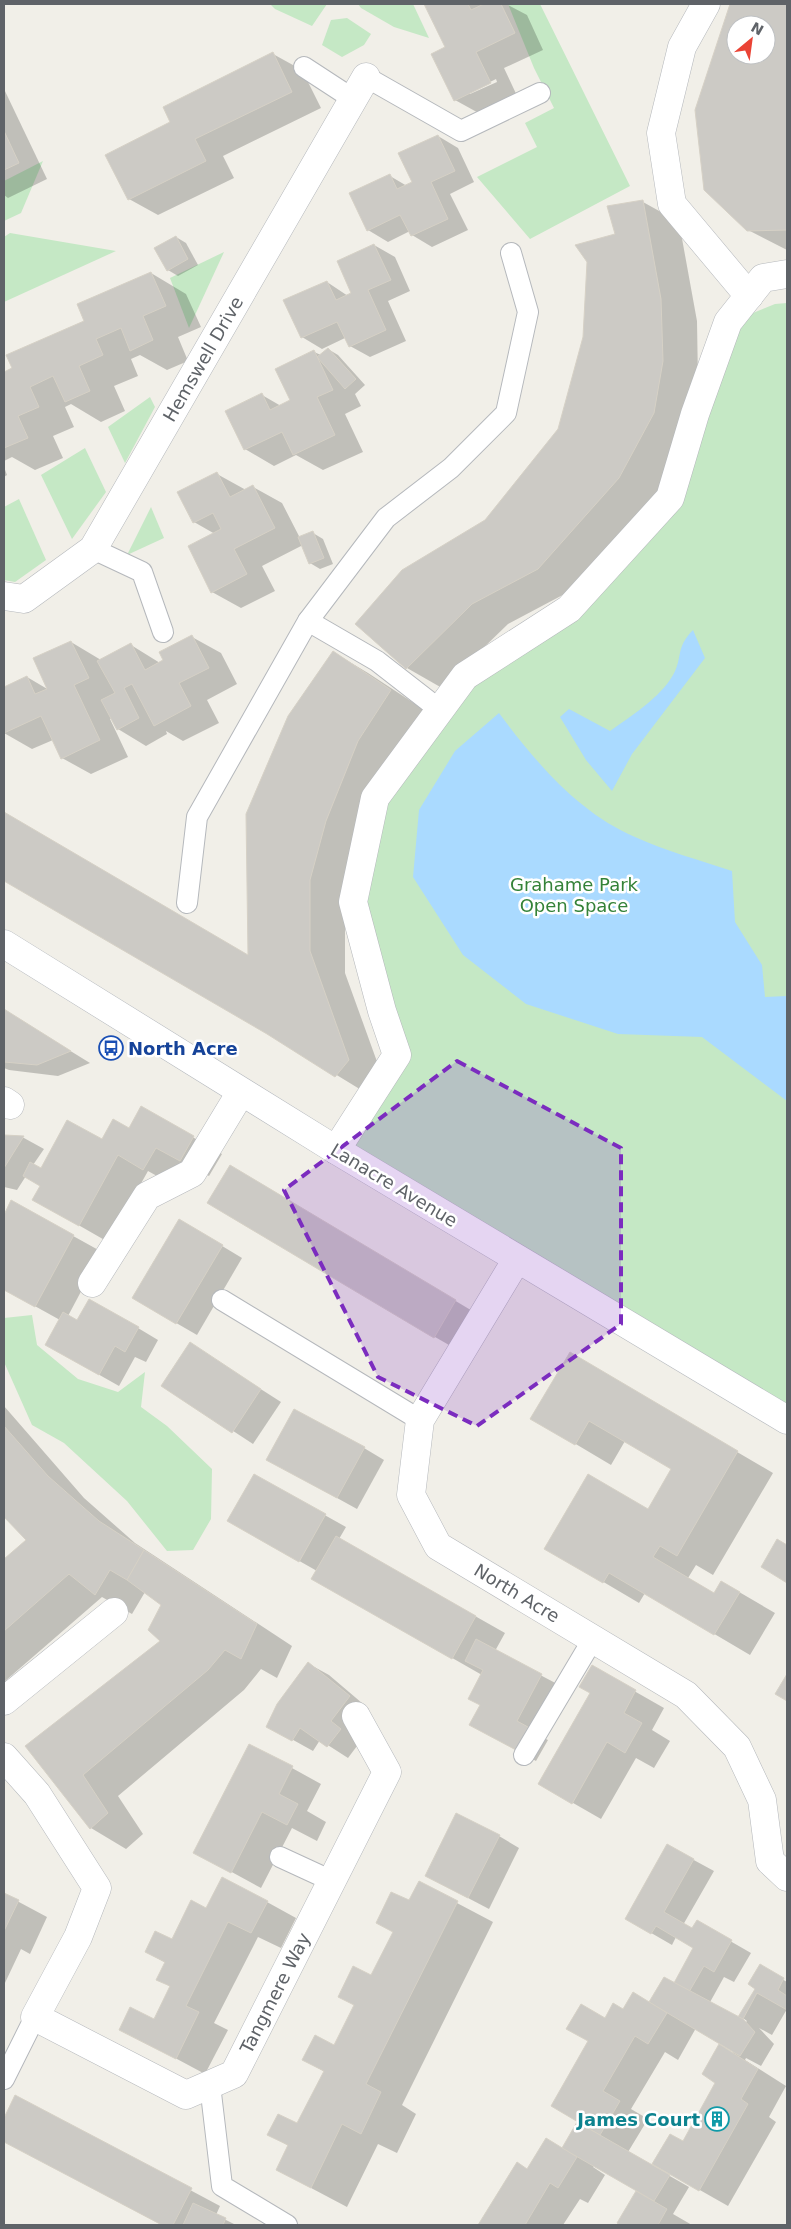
<svg xmlns="http://www.w3.org/2000/svg" width="791" height="2229" font-family="'DejaVu Sans',sans-serif">
  <style>
    .green { fill: #c5e8c5 }
    .water { fill: #aadaff }
    .shadow { fill: #0003; fill-rule: evenodd }
    .building { fill: #cccac5; stroke: #d6d1c6; fill-rule: evenodd }
    .lines { fill: none; stroke-linecap: round; stroke-linejoin: round }
    .lane-casing { stroke: #b5b8bc; stroke-width: 22 }
    .street-casing { stroke: #b5b8bc; stroke-width: 29 }
    .secondary-casing { stroke: #b6babf; stroke-width: 29 }
    .lane { stroke: #fff; stroke-width: 20 }
    .street { stroke: #fff; stroke-width: 28 }
    .secondary { stroke: #fff; stroke-width: 28 }
    .marked { fill: #7b2cbf; fill-opacity: 0.2; stroke: #7b2cbf; stroke-width: 4; stroke-dasharray: 10 6; stroke-linejoin: round }
    .labels { text-anchor: middle; dominant-baseline: central; stroke-width: 5; stroke-linejoin: round; paint-order: stroke }
    .street-label { font-size: 18px; fill: #5f6368; stroke: #fff }
    .park-label { font-size: 18px; fill: #348238; stroke: #fff }
    .transit-label { font-size: 18px; font-weight: bold; fill: #164399; stroke: #fff; text-anchor: start }
    .culture-label { font-size: 18px; font-weight: bold; fill: #0d838f; stroke: #fff; text-anchor: end }
  </style>
  <rect width="100%" height="100%" fill="#f1efe8"/>
  <!-- green -->
  <g class="green">
    <polygon points="270,4 327,4 312,26 275,9"/>
    <polygon points="358,4 413,4 429,38 394,27 361,8"/>
    <polygon points="508,4 540,4 630,186 530,239 477,177 537,147 525,123 554,108 534,68"/>
    <polygon points="347,18 371,34 364,45 342,57 322,45 331,20"/>
    <polygon points="43,161 21,213 4,221 4,181"/>
    <polygon points="10,233 116,251 4,302 4,237"/>
    <polygon points="224,252 189,328 170,278"/>
    <polygon points="787,303 787,1420 339,1150 388,1070 356,909 372,797 465,678 567,610 673,497 726,324 775,304"/>
    <polygon points="150,397 155,407 125,463 108,427"/>
    <polygon points="85,448 106,492 72,539 41,475"/>
    <polygon points="19,499 46,560 15,582 4,580 4,507"/>
    <polygon points="151,507 164,538 127,555"/>
    <polygon points="32,1315 37,1345 78,1379 118,1392 145,1372 141,1407 167,1426 212,1469 211,1519 193,1550 167,1551 127,1501 64,1443 32,1425 4,1362 4,1318"/>
  </g>
  <!-- water -->
  <g class="water">
    <path d="M693,630L705,658L632,754L612,791L586,760L560,717L569,709L610,731C631,716 660,698 673,675C683,658 675,648 693,630Z"/>
    <path d="M499,713C535,761 577,812 635,837C666,851 699,860 732,871L735,922L762,965L765,997L787,996V1101L702,1037L618,1034L526,1004L463,955L413,877L419,810L455,751Z"/>
  </g>
  <!-- shadow -->
  <g class="shadow">
    <path d="M425,4H506L527,15L543,50L504,68L519,100L484,116L455,100L446,48ZM496,79L497,82L470,94V92Z"/>
    <path d="M731,4H787V250L748,230L696,110ZM736,25H766V55H736Z"/>
    <polygon points="273,54 302,70 321,108 223,156 234,178 158,215 129,199 172,123"/>
    <polygon points="4,89 47,179 8,198 4,195"/>
    <polygon points="438,136 458,148 474,182 450,194 468,230 432,247 412,235 410,231 388,242 368,230 390,176 407,186 413,183"/>
    <polygon points="643,202 679,222 697,321 698,382 689,434 655,498 574,589 508,624 442,688 407,668 486,521 559,429 616,234"/>
    <polygon points="176,237 186,243 198,265 178,276 168,270"/>
    <polygon points="374,245 395,257 410,291 388,301 406,341 370,357 350,346 345,338 322,349 302,337 327,282 348,296 353,294"/>
    <polygon points="151,273 186,294 201,327 178,337 188,361 167,370 140,355 131,359 138,376 114,386 125,411 101,422 71,404 65,407 74,427 53,436 63,458 35,470 12,457 4,461 4,373 86,322"/>
    <polygon points="328,349 338,355 365,385 355,394 361,406 345,414 363,452 323,470 296,455 274,466 245,449 262,395 281,406 291,401 314,352 321,355"/>
    <polygon points="4,467 7,475 4,477"/>
    <polygon points="217,474 246,490 253,487 282,503 300,538 313,533 323,539 333,564 320,569 310,563 303,545 262,566 275,591 241,608 212,592 215,534 194,522"/>
    <polygon points="192,637 221,653 237,684 207,700 219,723 183,741 166,731 167,734 146,746 118,729 112,718 110,719 128,757 91,774 62,758 53,740 32,749 4,733 4,688 27,677 49,690 71,642 101,660 131,645 160,663"/>
    <polygon points="333,652 368,673 426,711 345,900 345,973 384,1081 371,1096 268,1033 4,879 4,813 250,957"/>
    <polygon points="4,1010 90,1063 58,1076 9,1070 4,1068"/>
    <polygon points="142,1108 222,1154 209,1176 185,1163 173,1185 148,1171 108,1242 33,1199 41,1186 26,1176 17,1190 4,1187 4,1136 24,1138 44,1149 33,1165 41,1170 130,1129"/>
    <polygon points="259,1183 484,1318 463,1353 435,1337"/>
    <polygon points="12,1202 102,1252 68,1316 78,1322 138,1328 158,1340 146,1362 135,1357 119,1386 66,1356 60,1320 4,1289 4,1217"/>
    <polygon points="199,1232 242,1258 197,1335 133,1298"/>
    <polygon points="190,1344 281,1402 253,1444 163,1385"/>
    <polygon points="570,1354 773,1473 713,1575 696,1565 688,1578 715,1594 722,1582 775,1613 750,1655 645,1593 639,1603 546,1548 649,1510 673,1469 625,1441 611,1465 532,1418"/>
    <polygon points="4,1406 84,1498 135,1543 292,1646 277,1678 261,1669 244,1690 118,1796 143,1834 126,1849 91,1828 27,1746 162,1641 162,1605 145,1592 132,1614 102,1597 4,1682 4,1561 28,1540 4,1514"/>
    <polygon points="364,1448 384,1460 357,1509 288,1471"/>
    <polygon points="255,1476 346,1527 339,1539 505,1633 495,1651 561,1686 536,1734 548,1740 536,1761 491,1736 481,1705 482,1675 342,1595 317,1571 229,1521"/>
    <polygon points="309,1664 329,1675 369,1709 351,1733 360,1742 348,1758 320,1740 313,1751 268,1726"/>
    <polygon points="592,1667 664,1708 652,1730 670,1741 654,1768 636,1758 601,1819 540,1784 592,1692"/>
    <polygon points="292,1768 321,1784 307,1811 326,1822 317,1841 292,1828 261,1888 195,1852"/>
    <polygon points="499,1836 519,1848 489,1909 426,1876"/>
    <polygon points="668,1846 714,1871 683,1925 692,1930 697,1922 751,1953 734,1982 724,1977 709,2004 746,2022 747,2021 740,2016 756,1988 760,1966 787,1982 787,2009 772,2035 759,2028 774,2044 761,2066 746,2058 745,2060 786,2086 769,2117 776,2122 728,2206 654,2164 683,2143 717,2083 720,2045 733,2053 734,2051 696,2028 678,2060 665,2052 631,2109 648,2119 628,2152 689,2187 673,2214 692,2225 622,2225 618,2223 638,2191 594,2165 593,2167 605,2175 588,2203 580,2199 563,2225 480,2225 517,2164 528,2170 563,2149 579,2121 606,2020 623,2010 650,2003 674,1984 695,1948 676,1937 672,1945 627,1919"/>
    <polygon points="419,1883 493,1922 402,2105 416,2114 397,2153 378,2144 347,2207 277,2170 289,2146 269,2135 298,2125 325,2072 304,2060 335,2046"/>
    <polygon points="4,1894 47,1917 30,1954 21,1949 4,1985"/>
    <polygon points="267,1902 296,1918 281,1948 258,1937 214,2023 228,2030 205,2074 121,2029 154,2021 171,1987 157,1979 166,1963 146,1952 172,1941 207,1910"/>
    <polygon points="16,2097 220,2206 216,2215 236,2225 162,2225 4,2141 4,2121"/>
  </g>
  <!-- building -->
  <g class="building">
    <polygon points="424,4 468,4 471,10 484,4 501,4 515,33 476,52 491,83 454,101 431,54 445,47"/>
    <path d="M730,4H787V230L747,231L704,190L695,110ZM736,25H766V55H736Z"/>
    <polygon points="273,52 292,92 195,139 206,161 128,200 105,155 170,122 163,107"/>
    <polygon points="4,131 19,163 4,170"/>
    <polygon points="438,135 455,171 431,182 448,219 411,236 400,215 367,231 349,193 390,174 397,189 412,182 398,153"/>
    <polygon points="643,200 661,299 663,361 654,413 619,478 538,569 472,604 406,669 355,624 402,570 485,520 558,429 583,337 587,262 575,245 615,234 607,206"/>
    <polygon points="176,236 188,259 167,271 154,248"/>
    <polygon points="374,244 391,280 368,290 386,330 349,347 337,322 301,338 283,300 327,281 336,300 351,293 337,261"/>
    <polygon points="151,272 166,306 143,316 153,340 130,351 121,328 96,339 103,355 79,366 90,391 65,402 53,376 30,387 39,407 18,416 28,438 4,448 4,372 12,368 6,355 84,321 77,304"/>
    <polygon points="328,348 356,379 345,389 317,357"/>
    <polygon points="314,350 333,390 317,397 335,435 293,455 282,432 244,450 225,411 262,393 270,410 290,400 275,369"/>
    <polygon points="217,472 230,497 253,485 275,528 234,549 247,574 211,593 188,546 221,529 213,513 193,523 177,492"/>
    <polygon points="313,531 324,558 309,564 298,537"/>
    <polygon points="192,635 209,668 179,683 191,706 154,726 132,684 124,688 139,718 117,730 101,700 115,693 97,661 131,643 145,670 163,660 159,652"/>
    <polygon points="71,641 89,678 74,685 100,740 61,759 41,716 4,733 4,687 27,676 35,694 47,689 33,658"/>
    <polygon points="333,651 391,690 358,741 326,821 310,880 310,951 349,1060 335,1077 267,1034 4,881 4,812 248,955 246,814 288,716"/>
    <polygon points="4,1009 71,1051 37,1065 4,1062"/>
    <polygon points="141,1106 194,1136 180,1161 156,1148 143,1170 118,1155 79,1226 32,1200 40,1186 23,1176 30,1162 41,1168 67,1120 102,1139 113,1119 129,1128"/>
    <polygon points="4,1135 24,1136 4,1168"/>
    <polygon points="230,1165 456,1300 434,1338 207,1203"/>
    <polygon points="11,1200 74,1235 35,1307 4,1290 4,1215"/>
    <polygon points="179,1219 223,1245 176,1324 132,1298"/>
    <polygon points="89,1299 139,1327 125,1352 115,1346 99,1375 45,1345 63,1312 77,1320"/>
    <polygon points="190,1342 261,1389 232,1433 161,1386"/>
    <polygon points="570,1352 738,1451 677,1556 660,1546 653,1557 714,1593 721,1581 740,1592 714,1635 609,1573 603,1583 544,1549 588,1474 648,1509 671,1469 589,1421 575,1445 530,1419"/>
    <polygon points="294,1409 365,1447 337,1498 266,1460"/>
    <polygon points="4,1426 48,1476 83,1507 99,1521 144,1550 127,1580 110,1570 95,1595 69,1574 4,1631 4,1559 26,1540 4,1517"/>
    <polygon points="254,1474 326,1514 299,1562 227,1521"/>
    <polygon points="336,1536 476,1616 452,1659 311,1579"/>
    <polygon points="777,1539 787,1545 787,1583 761,1567"/>
    <polygon points="144,1550 257,1624 241,1659 225,1650 208,1670 83,1775 108,1813 90,1829 25,1746 160,1641 148,1630 161,1605 127,1580"/>
    <polygon points="476,1639 542,1674 517,1721 528,1727 516,1750 469,1725 480,1705 468,1699 483,1670 465,1661"/>
    <polygon points="308,1662 350,1696 331,1721 341,1729 327,1747 300,1728 292,1741 266,1727 277,1704"/>
    <polygon points="592,1665 636,1690 624,1713 642,1723 625,1753 607,1742 572,1804 538,1784 590,1693 579,1687"/>
    <polygon points="787,1674 787,1701 775,1694"/>
    <polygon points="249,1744 293,1766 279,1794 298,1804 287,1825 262,1812 231,1873 193,1853"/>
    <polygon points="456,1813 500,1835 468,1898 425,1876"/>
    <polygon points="667,1844 694,1859 664,1912 692,1928 697,1920 732,1940 714,1972 704,1966 689,1992 674,1983 693,1948 656,1926 651,1934 625,1919"/>
    <polygon points="222,1877 268,1901 251,1933 228,1922 186,2006 199,2012 176,2059 119,2030 130,2007 154,2019 170,1986 156,1980 165,1962 145,1952 155,1931 172,1939 191,1900 206,1908"/>
    <polygon points="419,1881 458,1901 366,2084 381,2092 361,2134 342,2124 311,2188 276,2170 288,2145 267,2135 278,2114 297,2123 324,2071 302,2060 315,2035 334,2045 354,2005 338,1997 353,1966 371,1975 393,1932 376,1923 391,1892 409,1900"/>
    <polygon points="4,1893 19,1900 4,1931"/>
    <polygon points="760,1964 784,1978 778,1990 787,1996 787,2010 757,1993 743,2019 738,2017 755,1989 748,1984"/>
    <polygon points="664,1977 743,2019 755,2032 740,2056 649,2002"/>
    <polygon points="633,1992 667,2013 648,2044 635,2036 603,2091 620,2101 600,2135 551,2106 588,2041 566,2029 581,2004 605,2018 613,2003 623,2009"/>
    <polygon points="719,2044 758,2069 741,2099 748,2104 699,2191 652,2164 670,2134 683,2141 715,2083 702,2074"/>
    <polygon points="15,2095 192,2188 173,2225 162,2225 4,2142 4,2118"/>
    <polygon points="577,2122 670,2175 654,2201 562,2148"/>
    <polygon points="546,2138 577,2157 558,2188 550,2183 525,2225 478,2225 517,2162 527,2169"/>
    <polygon points="636,2191 667,2209 658,2225 620,2225 617,2223"/>
    <polygon points="193,2203 226,2218 223,2225 183,2225"/>
  </g>
  <g class="lines">
    <!-- lane casing -->
    <g class="lane-casing">
      <g id="lane">
        <polyline points="304,67 353,99"/>
        <polyline points="366,77 461,131 540,93"/>
        <polyline points="93,549 142,572 163,632"/>
        <polyline points="308,621 377,661 440,710"/>
        <polyline points="187,903 197,817 308,621 386,518 451,468 506,413 528,312 511,253"/>
        <polyline points="222,1300 420,1420"/>
        <polyline points="524,1755 593,1639"/>
        <polyline points="280,1857 332,1881"/>
        <polyline points="4,2079 35,2017"/>
        <polyline points="210,2085 222,2186 287,2225"/>
      </g>
    </g>
    <!-- street casing -->
    <g class="street-casing">
      <g id="street">
        <polyline points="706,4 682,47 661,133 672,204 749,296"/>
        <polyline points="4,596 24,599 93,549 366,77"/>
        <polyline points="4,1101 10,1105"/>
        <polyline points="336,1150 397,1055 382,1011 353,902 375,798 465,676 569,609 670,498 695,414 728,322 763,278 787,274"/>
        <polyline points="517,1259 420,1420 411,1495 438,1546 686,1695 737,1747 762,1800 770,1861 787,1877"/>
        <polyline points="92,1283 147,1196 192,1173 241,1092"/>
        <polyline points="4,1701 114,1612"/>
        <polyline points="4,1757 37,1794 97,1888 78,1937 35,2017 186,2095 234,2074 387,1772 356,1716"/>
      </g>
    </g>
    <!-- secondary casing -->
    <g class="secondary-casing">
      <polyline id="secondary" points="4,944 336,1150 787,1420"/>
    </g>
    <!-- lane -->
    <use href="#lane" class="lane"/>
    <!-- street -->
    <use href="#street" class="street"/>
    <!-- secondary -->
    <use href="#secondary" class="secondary"/>
  </g>
  <!-- marked area -->
  <path class="marked" d="M457,1061L621,1148V1324L477,1426L378,1377L284,1190Z"/>
  <!-- icons -->
  <defs>
    <g id="bus-ring" transform="scale(1.25)"><circle r="9.5" fill="#fff" stroke="#1a4fb4" stroke-width="1.5"/><path d="M-5-6H5V4H4V6H2V4H-2V6H-4V4H-5ZM-3.5-4V0h7V-4ZM-3.5 1.2v1.5H-2V1.2ZM2 1.2v1.5H3.5V1.2Z" fill="#1a4fb4"/></g>
    <g id="building-ring" transform="scale(1.25)"><circle r="9.5" fill="#fff" stroke="#0f9aa8" stroke-width="1.5"/><path d="M-4-6H4V6H1V3H-1V6H-4ZM-2.5-4.3h1.7v1.8h-1.7ZM.8-4.3h1.7v1.8H.8ZM-2.5-1h1.7V.8h-1.7ZM.8-1h1.7V.8H.8Z" fill="#0f9aa8"/></g>
  </defs>
  <g fill-rule="evenodd">
    <use href="#bus-ring" x="111" y="1048"/>
    <use href="#building-ring" x="717" y="2119"/>
  </g>
  <g class="labels">
    <!-- street labels -->
    <g class="street-label">
      <text transform="translate(203 359) rotate(-60)">Hemswell Drive</text>
      <text transform="translate(394 1185) rotate(31)">Lanacre Avenue</text>
      <text transform="translate(517 1593) rotate(31)">North Acre</text>
      <text transform="translate(275 1993) rotate(-63)">Tangmere Way</text>
    </g>
    <!-- park labels -->
    <g class="park-label">
      <text x="574" y="884">Grahame Park<tspan x="574" dy="21">Open Space</tspan></text>
    </g>
    <!-- transit labels -->
    <g class="transit-label">
      <text x="128" y="1048">North Acre</text>
    </g>
    <!-- culture labels -->
    <g class="culture-label">
      <text x="700" y="2119">James Court</text>
    </g>
  </g>
  <!-- border -->
  <rect width="791" height="2229" fill="none" stroke="#5f6368" stroke-width="10"/>
  <!-- north arrow -->
  <g transform="translate(751 40) rotate(29)"><circle r="24" fill="#ffffff" stroke="#bfc1c3"/>
  <path d="M0-4L9 19L0 12L-9 19Z" fill="#ea4335"/>
  <text y="-8" font-size="14" font-weight="bold" text-anchor="middle" fill="#5f6368">N</text>
  </g>
</svg>
